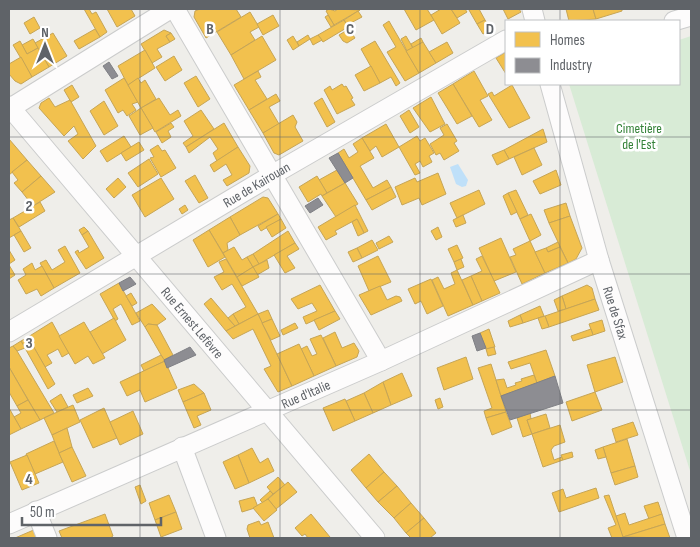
<svg xmlns="http://www.w3.org/2000/svg" width="700" height="547" font-family="'Sofia Sans Condensed',sans-serif">
  <style>
    .green { fill: #d8ebd6 }
    .water { fill: #bfe0f9 }
    .homes { fill: #f2c14e; stroke: #c6a556 }
    .industry { fill: #8d8d92; stroke: #7f8085 }
    .lines { fill: none; stroke-linecap: round; stroke-linejoin: round }
    .minor-casing { stroke: #cbcccc; stroke-width: 21 }
    .minor { stroke: #fdfcfc; stroke-width: 19 }
    .grid { fill: none; stroke: #5f6368; stroke-width: 1; stroke-opacity: 0.55 }
    .labels { text-anchor: middle; dominant-baseline: central; stroke-width: 5; stroke-linejoin: round; paint-order: stroke }
    .park-label { font-size: 14px; fill: #348238; stroke: #fff }
    .street-label { font-size: 14px; fill: #5f6368; stroke: #fff }
    .grid-label { font-size: 16px; text-anchor: middle; font-weight: bold; fill: #5f6368; stroke: #fff; stroke-width: 5; stroke-linejoin: round; paint-order: stroke }
  </style>
  <rect width="100%" height="100%" fill="#efeeea"/>
  <!-- green -->
  <polygon class="green" points="691,36 691,474 569,84 679,84 679,40"/>
  <!-- water -->
  <polygon class="water" points="458,164 468,180 466,186 462,187 456,184 450,167"/>
  <!-- homes -->
  <g class="homes">
    <polygon points="84,9 89,9 92,14 96,12 107,32 100,37"/>
    <polygon points="107,9 131,9 135,16 117,27"/>
    <polygon points="200,9 236,9 241,17 206,38 194,17 195,11"/>
    <polygon points="329,9 335,11 338,9 360,10 334,25 326,11"/>
    <polygon points="404,9 427,9 434,20 416,30"/>
    <polygon points="441,9 451,9 460,23 442,34 431,15"/>
    <polygon points="451,9 465,9 467,12 457,18"/>
    <polygon points="472,9 479,9 485,20 477,24 469,10"/>
    <polygon points="503,9 519,9 521,12 508,19"/>
    <polygon points="566,9 593,9 596,19 569,21"/>
    <polygon points="593,9 622,9 622,11 596,19"/>
    <polygon points="358,11 362,17 347,25 344,20"/>
    <polygon points="250,12 259,27 250,32 255,40 231,55 217,32"/>
    <polygon points="273,15 279,26 263,35 257,24"/>
    <polygon points="328,15 334,25 331,27 325,17"/>
    <polygon points="34,17 40,28 30,34 24,23"/>
    <polygon points="344,20 348,27 323,42 318,35"/>
    <polygon points="485,20 491,30 483,34 477,24"/>
    <polygon points="389,21 419,73 405,81 387,52 396,47 383,25"/>
    <polygon points="95,29 100,37 79,49 74,41"/>
    <polygon points="349,29 355,38 347,43 343,41 339,35"/>
    <polygon points="164,30 171,33 166,36 170,42 157,49 162,57 152,63 141,44"/>
    <polygon points="53,33 67,56 49,67 35,43"/>
    <polygon points="171,33 175,39 170,42 166,36"/>
    <polygon points="308,35 310,39 299,46 297,42"/>
    <polygon points="318,35 322,40 313,45 310,39"/>
    <polygon points="262,36 276,60 244,79 231,55"/>
    <polygon points="293,36 299,46 293,50 287,40"/>
    <polygon points="406,36 413,48 407,51 401,39"/>
    <polygon points="421,38 423,42 413,48 411,44"/>
    <polygon points="33,39 38,48 27,54 22,45"/>
    <polygon points="20,41 27,54 38,48 49,67 32,77 13,45"/>
    <polygon points="375,41 400,83 396,86 391,77 380,83 361,49"/>
    <polygon points="423,42 436,63 419,73 406,51"/>
    <polygon points="447,42 453,53 436,63 429,52"/>
    <polygon points="145,50 155,68 128,85 118,66"/>
    <polygon points="506,52 506,74 496,58"/>
    <polygon points="174,56 182,70 165,81 156,67"/>
    <polygon points="21,57 32,77 21,84 15,81 9,74 9,64"/>
    <polygon points="371,66 380,83 364,91 355,75"/>
    <polygon points="258,71 261,77 255,80 267,99 249,110 234,85"/>
    <polygon points="474,71 488,96 480,100 492,120 479,127 453,84"/>
    <polygon points="196,76 210,99 198,107 184,83"/>
    <polygon points="124,78 138,102 132,104 136,110 127,116 123,110 118,113 105,90"/>
    <polygon points="138,78 141,83 145,80 156,99 141,108 128,85"/>
    <polygon points="342,84 344,87 346,86 353,98 351,99 355,105 337,114 324,90 330,86 332,90"/>
    <polygon points="453,84 472,116 457,124 438,93"/>
    <polygon points="72,85 79,97 71,102 64,90"/>
    <polygon points="512,85 530,118 509,128 488,94 492,92 494,96"/>
    <polygon points="276,94 280,101 269,107 279,124 263,133 249,110"/>
    <polygon points="431,97 445,124 430,132 413,108"/>
    <polygon points="49,98 55,107 70,100 96,146 83,159 68,141 78,134 74,126 64,136 39,108 41,103"/>
    <polygon points="159,98 170,115 178,110 181,116 155,132 141,108"/>
    <polygon points="322,98 335,122 327,127 314,103"/>
    <polygon points="104,101 118,126 104,135 90,111"/>
    <polygon points="141,108 153,128 140,135 129,116"/>
    <polygon points="201,110 214,129 186,147 183,143 193,136 184,121"/>
    <polygon points="409,110 419,127 410,133 400,116"/>
    <polygon points="293,115 297,122 295,127 303,141 279,155 274,153 263,133"/>
    <polygon points="171,123 174,127 168,131 171,137 162,143 156,132"/>
    <polygon points="224,123 238,147 217,161 213,153 218,149 210,137 189,153 186,147"/>
    <polygon points="386,124 399,147 382,157 376,146 370,151 362,138"/>
    <polygon points="447,124 457,141 454,143 459,151 444,160 440,153 436,155 430,144 444,135 440,128"/>
    <polygon points="543,129 547,142 509,159 504,150"/>
    <polygon points="124,136 131,147 107,162 100,151"/>
    <polygon points="417,136 420,141 425,138 434,153 429,156 432,162 423,167 420,161 415,164 420,173 415,175 399,147"/>
    <polygon points="362,138 374,158 360,166 373,188 387,180 391,187 366,200 338,153 344,149 349,158 358,152 353,144"/>
    <polygon points="9,139 27,160 9,175"/>
    <polygon points="139,142 144,150 126,161 121,153"/>
    <polygon points="158,145 162,151 165,150 176,168 161,177 150,158 154,157 150,150"/>
    <polygon points="238,147 250,166 249,173 227,186 223,180 232,175 226,164 214,172 210,165"/>
    <polygon points="534,148 542,165 522,175 514,157"/>
    <polygon points="504,150 509,159 497,165 492,155"/>
    <polygon points="149,159 158,174 138,187 128,173"/>
    <polygon points="27,160 41,176 22,192 14,183 18,180 12,172"/>
    <polygon points="337,170 345,183 327,193 319,180"/>
    <polygon points="556,170 561,185 540,194 533,181"/>
    <polygon points="438,173 446,194 422,205 419,198 402,205 395,187 415,178 417,182"/>
    <polygon points="195,175 208,198 199,203 185,181"/>
    <polygon points="41,176 55,192 33,206 22,192"/>
    <polygon points="317,176 327,193 322,196 321,194 308,202 299,187"/>
    <polygon points="118,178 126,187 114,198 106,189"/>
    <polygon points="161,178 174,199 145,217 132,195"/>
    <polygon points="345,183 358,204 336,217 322,196"/>
    <polygon points="391,187 396,197 372,210 366,200"/>
    <polygon points="479,190 485,204 457,218 450,203"/>
    <polygon points="516,190 528,215 520,219 508,193"/>
    <polygon points="508,193 517,212 511,215 503,196"/>
    <polygon points="263,197 268,198 278,214 240,235 230,217"/>
    <polygon points="40,202 45,211 19,227 13,218"/>
    <polygon points="566,203 570,216 549,223 544,210"/>
    <polygon points="185,205 188,210 182,214 179,209"/>
    <polygon points="355,205 368,231 364,233 357,219 335,231 337,234 326,240 318,227"/>
    <polygon points="278,214 281,219 261,231 258,226"/>
    <polygon points="531,214 541,235 530,241 520,219"/>
    <polygon points="463,215 466,223 456,227 453,220"/>
    <polygon points="570,216 582,248 576,259 568,263 549,223"/>
    <polygon points="230,217 240,235 227,243 228,250 223,253 209,230"/>
    <polygon points="13,218 21,231 9,238 9,220"/>
    <polygon points="281,219 286,228 272,237 266,227"/>
    <polygon points="357,219 364,233 358,236 352,222"/>
    <polygon points="84,227 88,231 82,235 79,230"/>
    <polygon points="438,227 442,237 436,240 431,231"/>
    <polygon points="209,230 225,257 208,267 193,240"/>
    <polygon points="21,231 31,248 24,252 14,235"/>
    <polygon points="88,231 104,258 86,269 75,252 78,250 79,253 89,247 82,235"/>
    <polygon points="288,231 295,243 259,264 253,254"/>
    <polygon points="389,236 393,242 379,249 376,243"/>
    <polygon points="501,238 516,272 494,281 479,248"/>
    <polygon points="372,240 378,250 362,258 357,248"/>
    <polygon points="530,241 545,273 522,284 510,257 516,255 513,249"/>
    <polygon points="558,242 560,247 548,252 546,248"/>
    <polygon points="295,243 299,249 287,256 295,268 285,273 274,255"/>
    <polygon points="457,245 463,258 454,262 448,249"/>
    <polygon points="65,246 80,273 54,288 40,263 46,260 52,270 65,262 58,250"/>
    <polygon points="234,247 242,260 247,257 253,267 237,277 223,253"/>
    <polygon points="560,247 568,263 545,273 535,252 546,248 548,252"/>
    <polygon points="357,248 362,258 353,262 348,252"/>
    <polygon points="9,250 15,260 9,264"/>
    <polygon points="253,254 259,264 253,267 247,257"/>
    <polygon points="378,256 391,282 369,291 358,266"/>
    <polygon points="482,256 500,293 482,301 471,276 482,271 476,259"/>
    <polygon points="226,259 258,314 239,324 233,314 246,307 232,284 222,290 214,277 224,272 219,262"/>
    <polygon points="461,259 464,267 457,270 454,262"/>
    <polygon points="267,260 269,268 257,275 253,267"/>
    <polygon points="32,263 35,270 42,266 54,288 41,296 37,289 26,294 18,280 26,275 23,269"/>
    <polygon points="9,265 15,275 9,279"/>
    <polygon points="253,267 259,277 242,286 237,277"/>
    <polygon points="457,270 473,305 448,316 432,280 438,277 444,289 455,284 451,273"/>
    <polygon points="471,276 482,301 473,305 462,280"/>
    <polygon points="431,279 443,306 427,314 421,301 415,304 408,289"/>
    <polygon points="119,283 140,321 132,325 121,304 113,309 118,319 115,321 100,294"/>
    <polygon points="320,285 335,311 306,324 303,317 317,311 312,303 298,309 291,299"/>
    <polygon points="587,285 592,288 595,299 566,309 562,296"/>
    <polygon points="380,286 387,300 396,296 400,297 402,301 371,315 359,295"/>
    <polygon points="131,293 137,303 132,306 126,296"/>
    <polygon points="562,296 566,309 558,311 554,300"/>
    <polygon points="211,298 228,318 235,326 226,331 204,304"/>
    <polygon points="595,299 599,310 549,327 545,316"/>
    <polygon points="152,304 166,319 157,325 148,324 145,327 136,313"/>
    <polygon points="540,306 544,316 523,323 520,315"/>
    <polygon points="268,310 272,319 262,323 258,314"/>
    <polygon points="335,311 340,319 319,330 314,320"/>
    <polygon points="233,314 239,324 235,326 228,318"/>
    <polygon points="258,314 292,386 278,392 264,369 271,366 253,329 233,339 226,331"/>
    <polygon points="520,315 523,323 510,327 508,321"/>
    <polygon points="545,316 549,327 542,329 538,318"/>
    <polygon points="114,318 126,340 102,354 90,332"/>
    <polygon points="272,319 280,336 271,340 262,323"/>
    <polygon points="602,320 605,331 593,335 589,324"/>
    <polygon points="52,322 69,353 62,357 58,349 47,355 52,363 45,367 28,337"/>
    <polygon points="84,322 105,358 93,364 88,356 75,364 59,336"/>
    <polygon points="295,323 298,328 283,335 281,330"/>
    <polygon points="148,324 157,325 173,355 164,360 145,327"/>
    <polygon points="489,329 495,347 486,349 480,333"/>
    <polygon points="591,329 593,335 573,341 571,336"/>
    <polygon points="335,332 342,348 354,343 359,351 357,357 336,366 323,338"/>
    <polygon points="321,335 336,366 314,376 301,349 307,346 312,356 317,354 310,339"/>
    <polygon points="28,337 55,384 48,389 21,341"/>
    <polygon points="21,341 25,348 17,351 13,346"/>
    <polygon points="299,344 314,376 292,386 277,354"/>
    <polygon points="13,346 17,351 54,413 40,420 9,367 9,348"/>
    <polygon points="494,347 496,354 488,356 486,349"/>
    <polygon points="546,350 555,376 537,383 530,363 511,369 508,362"/>
    <polygon points="161,355 165,361 144,371 141,365"/>
    <polygon points="466,357 473,379 444,390 437,368"/>
    <polygon points="615,357 623,382 595,392 587,365"/>
    <polygon points="165,361 177,388 145,402 140,390 127,396 120,382"/>
    <polygon points="491,364 506,412 486,418 484,411 492,408 478,368"/>
    <polygon points="9,367 28,400 17,406 9,392"/>
    <polygon points="402,373 412,396 391,405 383,382"/>
    <polygon points="534,375 537,383 501,396 496,380 504,379 507,388 516,385 515,383 522,381 521,379"/>
    <polygon points="383,382 391,405 373,413 364,393"/>
    <polygon points="194,384 204,393 183,402 178,390"/>
    <polygon points="88,388 93,396 77,403 73,395"/>
    <polygon points="595,392 602,410 572,421 566,402"/>
    <polygon points="204,393 211,410 197,416 201,425 194,428 183,402"/>
    <polygon points="364,393 373,413 355,421 346,401"/>
    <polygon points="61,394 68,407 57,412 50,401"/>
    <polygon points="440,398 443,407 438,409 435,400"/>
    <polygon points="345,399 355,421 333,431 323,408"/>
    <polygon points="28,400 40,420 21,429 14,417 21,413 17,406"/>
    <polygon points="73,405 80,422 52,435 44,418"/>
    <polygon points="9,408 21,429 9,435"/>
    <polygon points="104,408 117,438 93,448 80,420"/>
    <polygon points="133,411 143,434 120,445 110,422"/>
    <polygon points="506,412 512,427 492,435 486,418"/>
    <polygon points="530,413 531,419 527,420 532,434 523,437 517,418"/>
    <polygon points="546,414 550,428 532,434 527,420"/>
    <polygon points="633,422 638,435 616,442 612,429"/>
    <polygon points="560,425 565,442 554,446 551,450 554,460 562,457 563,460 543,467 532,434"/>
    <polygon points="67,428 72,447 59,453 52,435"/>
    <polygon points="627,439 635,466 611,473 603,447"/>
    <polygon points="54,441 63,462 35,474 26,454"/>
    <polygon points="72,447 86,476 72,482 59,453"/>
    <polygon points="603,447 606,457 598,459 595,450"/>
    <polygon points="252,448 260,463 268,458 274,471 249,483 238,455"/>
    <polygon points="572,452 573,457 563,460 561,455"/>
    <polygon points="369,454 384,472 366,488 351,470"/>
    <polygon points="27,455 39,483 22,490 10,462"/>
    <polygon points="238,455 249,483 235,489 223,462"/>
    <polygon points="635,466 638,477 615,485 611,473"/>
    <polygon points="384,472 397,486 378,502 366,488"/>
    <polygon points="278,477 285,485 273,494 267,487"/>
    <polygon points="288,482 297,492 276,509 268,499"/>
    <polygon points="140,485 146,501 141,504 135,487"/>
    <polygon points="397,486 411,503 394,518 378,502"/>
    <polygon points="596,488 599,498 559,512 552,493 563,489 566,498"/>
    <polygon points="270,491 273,494 263,503 260,500"/>
    <polygon points="169,495 176,512 155,520 149,503"/>
    <polygon points="609,495 614,510 624,538 612,538 608,528 616,525 604,496"/>
    <polygon points="254,497 258,507 242,512 239,501"/>
    <polygon points="268,499 277,510 264,521 253,508"/>
    <polygon points="658,502 662,514 649,519 644,506"/>
    <polygon points="411,503 424,518 406,533 394,518"/>
    <polygon points="176,512 182,529 161,537 155,520"/>
    <polygon points="625,513 629,525 662,514 665,524 623,537 616,516"/>
    <polygon points="105,514 113,536 110,538 62,538 59,531"/>
    <polygon points="311,514 330,537 328,538 308,538 305,534 302,536 295,528"/>
    <polygon points="424,518 436,533 430,538 411,538 406,533"/>
    <polygon points="259,521 261,525 268,522 274,538 250,538 247,529 248,525"/>
    <polygon points="665,524 670,538 623,537"/>
    <polygon points="36,529 40,538 15,538"/>
  </g>
  <!-- industry -->
  <g class="industry">
    <polygon points="109,62 118,76 112,79 103,66"/>
    <polygon points="338,153 353,178 345,183 329,158"/>
    <polygon points="318,198 323,205 310,213 305,206"/>
    <polygon points="130,277 136,284 123,291 119,283"/>
    <polygon points="480,333 486,348 477,351 472,336"/>
    <polygon points="190,347 196,355 167,368 164,360"/>
    <polygon points="555,376 563,403 510,420 501,396"/>
  </g>
  <g class="lines">
    <!-- minor casing -->
    <g class="minor-casing">
      <g id="minor">
        <polyline points="175,9 381,361"/>
        <polyline points="532,9 535,21"/>
        <polyline points="674,21 691,16"/>
        <path id="s1" d="M550,84L599,260L687,538"/>
        <path id="s2" d="M9,106L375,538"/>
        <polyline points="9,109 170,9"/>
        <path id="s3" d="M9,332L272,175L506,40"/>
        <polyline points="182,447 216,538"/>
        <polyline points="36,511 47,538"/>
        <path id="s4" d="M9,524L381,361L599,260"/>
      </g>
    </g>
    <!-- minor -->
    <use href="#minor" class="minor"/>
  </g>
  <!-- grid -->
  <path class="grid" d="M140,9V538M280,9V538M420,9V538M560,9V21M560,84V538M9,137H691M9,274H691M9,410H691"/>
  <g class="labels">
    <!-- park labels -->
    <g class="park-label">
      <text x="639" y="128">Cimetière<tspan x="639" dy="16">de l'Est</tspan></text>
    </g>
    <!-- street labels -->
    <g class="street-label">
      <text stroke="none"><textPath href="#s3" startOffset="288">Rue de Kairouan</textPath></text>
      <text stroke="none"><textPath href="#s1" startOffset="238">Rue de Sfax</textPath></text>
      <text stroke="none"><textPath href="#s2" startOffset="284">Rue Ernest Lefèvre</textPath></text>
      <text stroke="none"><textPath href="#s4" startOffset="324">Rue d'Italie</textPath></text>
    </g>
  </g>
  <g class="grid-label">
    <text x="210" y="34">B</text>
    <text x="350" y="34">C</text>
    <text x="490" y="34">D</text>
    <text x="29" y="211">2</text>
    <text x="29" y="348">3</text>
    <text x="29" y="484">4</text>
  </g>
  <!-- border -->
  <rect width="700" height="547" fill="none" stroke="#5f6368" stroke-width="20"/>
  <!-- legend -->
  <rect x="505" y="20" width="175" height="65" fill="#ffffff" stroke="#bfc1c3"/>
  <rect x="515" y="32" width="25" height="15" fill="#f2c14e" stroke="#bfc1c3"/>
  <text x="550" y="45" font-size="15" fill="#5f6368">Homes</text>
  <rect x="515" y="58" width="25" height="15" fill="#8d8d92" stroke="#bfc1c3"/>
  <text x="550" y="70" font-size="15" fill="#5f6368">Industry</text>
  <!-- north arrow -->
  <g transform="translate(45 45)" stroke="#ffffff" stroke-width="4" paint-order="stroke">
  <path d="M0-4L9 19L0 12L-9 19Z" fill="#5f6368"/>
  <text y="-8" font-size="14" font-weight="bold" text-anchor="middle" fill="#5f6368">N</text>
  </g>
  <!-- scale -->
  <path d="M22 517v8h139v-8" fill="none" stroke="#5f6368" stroke-width="2.5"/>
  <text x="30" y="517" font-size="15" fill="#5f6368" stroke="#ffffff" stroke-width="4" paint-order="stroke">50 m</text>
</svg>
